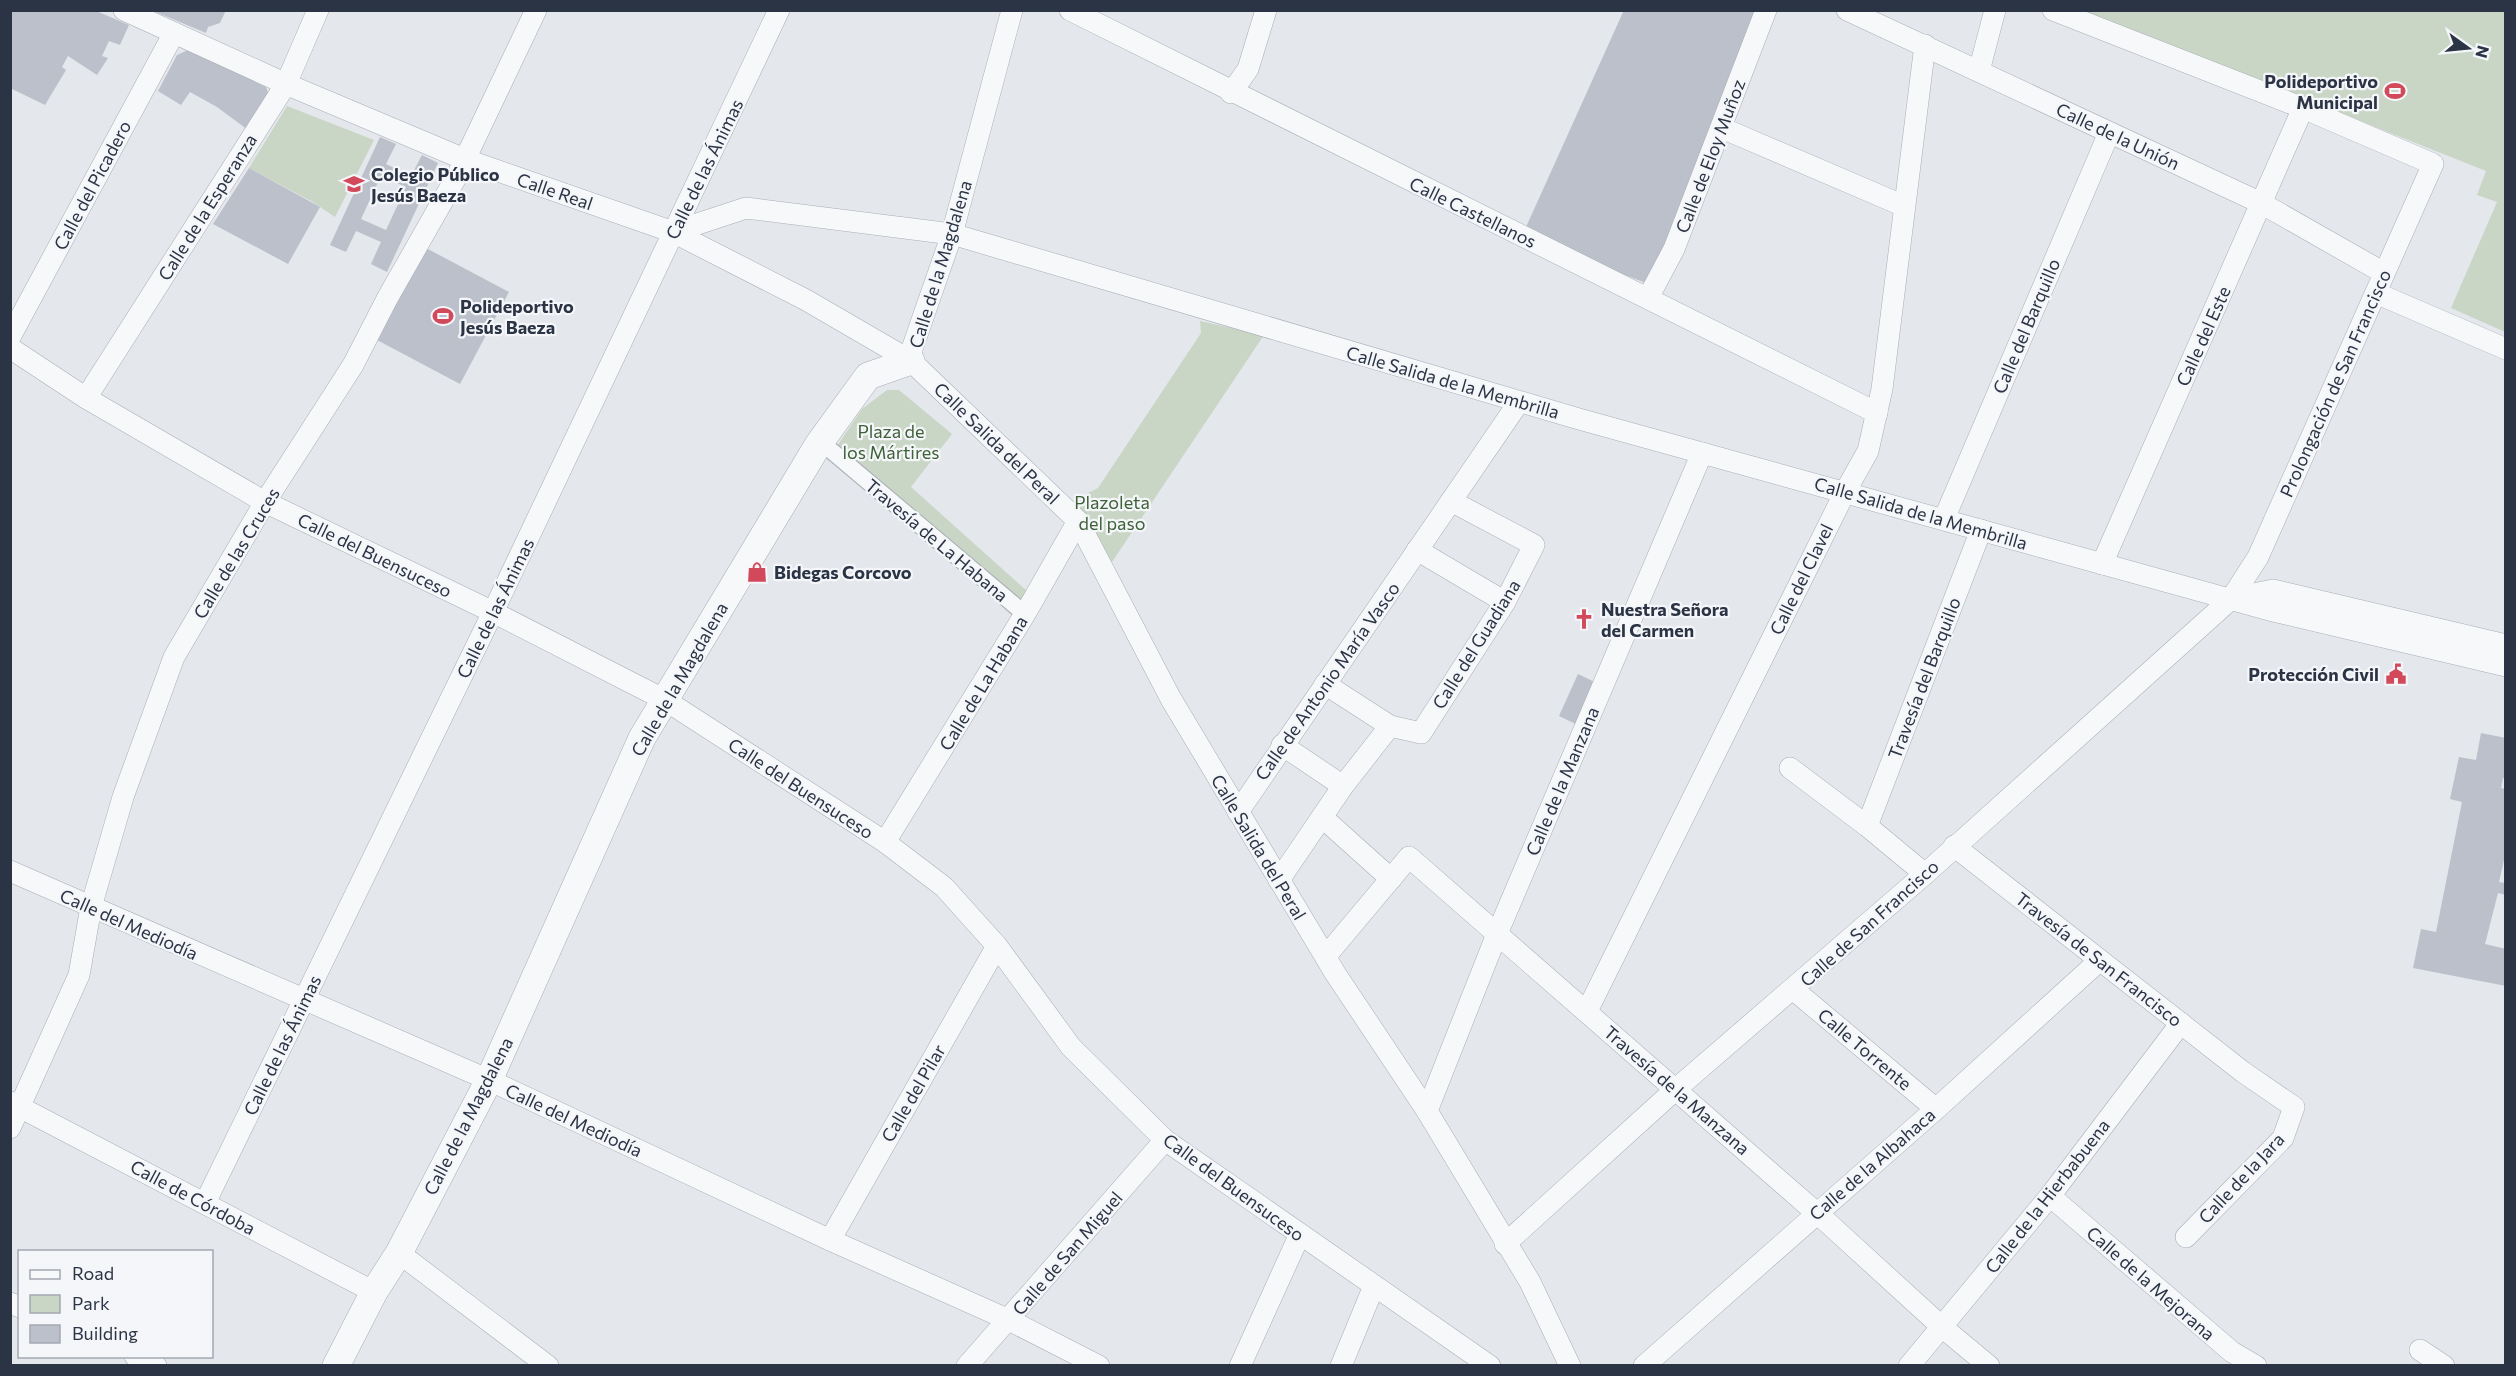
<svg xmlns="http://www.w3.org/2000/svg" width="2516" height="1376" font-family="Commissioner,sans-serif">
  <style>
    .green { fill: #c9d6c5 }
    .building { fill: #bbc0ca; fill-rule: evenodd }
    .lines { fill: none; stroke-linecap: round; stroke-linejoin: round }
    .pedestrian-casing { stroke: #a9aeb7; stroke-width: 18 }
    .minor-casing { stroke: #a9aeb7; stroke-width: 22 }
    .tertiary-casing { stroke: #a9aeb7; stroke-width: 28 }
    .pedestrian { stroke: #f7f8fa; stroke-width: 16 }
    .minor { stroke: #f7f8fa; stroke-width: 21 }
    .tertiary { stroke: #f7f8fa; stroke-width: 27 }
    .labels { text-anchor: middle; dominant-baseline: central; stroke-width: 4.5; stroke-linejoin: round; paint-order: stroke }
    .poi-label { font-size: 18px; font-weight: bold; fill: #2b3445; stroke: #f4f6f9; text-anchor: start }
    .street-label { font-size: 18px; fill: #2b3445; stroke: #f4f6f9 }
    .park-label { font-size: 18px; fill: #3f6138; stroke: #f4f6f9 }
  </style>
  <rect width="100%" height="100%" fill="#e4e7ec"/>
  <!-- green -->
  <g class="green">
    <polygon points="2083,11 2505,11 2505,332 2451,308 2497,202 2477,195 2486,171"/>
    <polygon points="287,106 374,140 335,217 311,201 249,168"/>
    <polygon points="1200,321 1264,335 1112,562 1068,503 1098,488 1201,333"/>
    <polygon points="887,390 899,390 952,434 911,487 1027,591 1011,615 835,449 862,409"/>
  </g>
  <!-- building -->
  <g class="building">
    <polygon points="10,10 94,10 129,25 120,45 109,41 102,56 108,58 97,75 68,56 62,67 66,70 45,105 10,88"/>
    <polygon points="151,10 226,10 220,23 208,27 206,33"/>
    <polygon points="1624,10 1766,10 1654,286 1522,236"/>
    <polygon points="188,50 266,87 269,95 248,130 217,107 190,92 181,105 158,91 177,55"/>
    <path d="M380,137L396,144L386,164L411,176L422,155L438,163L387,272L371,264L381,242L356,231L346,252L330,245ZM381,176L406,187L386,230L361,219Z"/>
    <polygon points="249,168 320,207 288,264 213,224"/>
    <polygon points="426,248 509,292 460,384 377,340"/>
    <polygon points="1578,674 1601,685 1582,727 1559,716"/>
    <polygon points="2481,733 2506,738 2506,779 2503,778 2501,788 2506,789 2506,851 2499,882 2506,883 2506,895 2498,893 2485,944 2506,949 2506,986 2413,968 2421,929 2436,932 2462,802 2450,799 2459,757 2476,760"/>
  </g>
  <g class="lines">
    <!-- pedestrian casing -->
    <g class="pedestrian-casing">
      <polyline id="pedestrian" points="821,442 1025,614"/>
    </g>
    <!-- minor casing -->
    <g class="minor-casing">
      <g id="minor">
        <polyline points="124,10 286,84 464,159 673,232 806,300 911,361 1078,521 1171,699 1335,973 1427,1111 1530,1282 1570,1366"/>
        <polyline points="1070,10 1877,413"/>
        <polyline points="1847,10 2261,203 2384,273"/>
        <polyline points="1979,71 1995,10"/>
        <polyline points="1231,93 1248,69 1266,10"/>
        <polyline points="1722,128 1904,206"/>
        <polyline points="673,232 746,208 952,234 1579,419 2269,610 2506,666"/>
        <polyline points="2376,293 2506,349"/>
        <polyline points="1648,298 1674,249 1766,10"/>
        <polyline points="10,337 174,33"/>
        <polyline points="10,348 86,398 265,502 493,612 665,700 885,842 944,887 997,946 1071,1047 1165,1140 1490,1366"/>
        <polyline points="911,361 912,349 952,234 1012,10"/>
        <polyline points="86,398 286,84 318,10"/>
        <polyline points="1944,519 2109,133"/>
        <polyline points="1417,550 1505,602"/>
        <polyline points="2102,564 2303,108"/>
        <polyline points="2234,598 2273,590 2506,645"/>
        <polyline points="1390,726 1421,733 1505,602 1534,545 1451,501"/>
        <polyline points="1282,745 1343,786"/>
        <polyline points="1790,768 1867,826 1925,874"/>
        <polyline points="1238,812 1519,402"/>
        <polyline points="1322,817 1391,879"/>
        <polyline points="1867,826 1981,530"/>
        <polyline points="885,842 1025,614 1078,521"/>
        <polyline points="1954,846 2243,1072 2294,1107 2283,1138 2186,1237"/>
        <polyline points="10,871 489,1080 830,1240 1009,1320 1099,1366"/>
        <polyline points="1279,880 1343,786 1390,726 1325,684"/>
        <polyline points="1326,956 1409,857 1828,1223 1942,1327 1989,1366"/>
        <polyline points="1794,990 1936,1109"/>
        <polyline points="1587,1011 1845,492 1868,451 1882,389 1925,45"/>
        <polyline points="10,1102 374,1292"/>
        <polyline points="1427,1111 1497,934 1702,453"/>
        <polyline points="10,1128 79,975 91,907 123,797 174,657 265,502 353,365 388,297 458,174 536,10"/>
        <polyline points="2050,1196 2232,1352 2256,1366"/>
        <polyline points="205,1203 493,612 779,10"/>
        <polyline points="830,1240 997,946"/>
        <polyline points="1505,1244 1676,1089 1925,874 2231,599 2258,557 2433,164 2303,108 2053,10"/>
        <polyline points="399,1253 548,1366"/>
        <polyline points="10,1303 20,1307"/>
        <polyline points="2420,1350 2444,1366"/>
        <polyline points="135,1356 156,1366"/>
        <polyline points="967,1366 1165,1140"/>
        <polyline points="1240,1366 1300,1234"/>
        <polyline points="1341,1366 1374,1286"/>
        <polyline points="1644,1366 1936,1109 2099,961"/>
        <polyline points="1909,1366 2050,1196 2181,1023"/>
      </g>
    </g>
    <!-- tertiary casing -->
    <g class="tertiary-casing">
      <polyline id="tertiary" points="336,1366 374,1292 399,1253 489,1080 642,738 818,445 868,376 911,361"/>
    </g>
    <!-- pedestrian -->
    <use href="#pedestrian" class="pedestrian"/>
    <!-- minor -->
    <use href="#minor" class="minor"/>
    <!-- tertiary -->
    <use href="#tertiary" class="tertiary"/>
  </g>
  <!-- icons -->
  <defs>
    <g id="stadium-bare" transform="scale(1.62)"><path d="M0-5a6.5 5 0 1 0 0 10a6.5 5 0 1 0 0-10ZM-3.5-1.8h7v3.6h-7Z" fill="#d1495b" stroke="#f4f6f9" stroke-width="2.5" paint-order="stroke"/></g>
    <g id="school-bare" transform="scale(1.62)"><path d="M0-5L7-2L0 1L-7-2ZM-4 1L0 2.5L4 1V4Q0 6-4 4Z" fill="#d1495b" stroke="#f4f6f9" stroke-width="2.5" paint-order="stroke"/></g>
    <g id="shop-bare" transform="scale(1.62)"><path d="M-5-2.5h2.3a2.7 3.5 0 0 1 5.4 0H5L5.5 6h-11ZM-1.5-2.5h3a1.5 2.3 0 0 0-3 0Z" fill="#d1495b" stroke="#f4f6f9" stroke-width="2.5" paint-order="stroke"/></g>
    <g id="church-bare" transform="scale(1.62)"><path d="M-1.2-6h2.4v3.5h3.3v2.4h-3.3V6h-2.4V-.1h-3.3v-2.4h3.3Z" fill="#d1495b" stroke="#f4f6f9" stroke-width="2.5" paint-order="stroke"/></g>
    <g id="civic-bare" transform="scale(1.62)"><path d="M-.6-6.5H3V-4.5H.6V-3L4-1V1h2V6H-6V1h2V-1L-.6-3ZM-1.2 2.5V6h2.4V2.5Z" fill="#d1495b" stroke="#f4f6f9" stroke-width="2.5" paint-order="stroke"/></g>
  </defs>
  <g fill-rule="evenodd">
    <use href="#stadium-bare" x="2395" y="91"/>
    <use href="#school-bare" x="354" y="184"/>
    <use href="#stadium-bare" x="443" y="316"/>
    <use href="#shop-bare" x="757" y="572"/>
    <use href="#church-bare" x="1584" y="619"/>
    <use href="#civic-bare" x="2396" y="674"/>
  </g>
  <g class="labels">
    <!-- poi labels -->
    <g class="poi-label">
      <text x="2378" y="81" text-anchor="end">Polideportivo<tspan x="2378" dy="21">Municipal</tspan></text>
      <text x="371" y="174">Colegio Público<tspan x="371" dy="21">Jesús Baeza</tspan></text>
      <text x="460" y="306">Polideportivo<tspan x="460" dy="21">Jesús Baeza</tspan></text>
      <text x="774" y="572">Bidegas Corcovo</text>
      <text x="1601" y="609">Nuestra Señora<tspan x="1601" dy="21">del Carmen</tspan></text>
      <text x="2379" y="674" text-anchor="end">Protección Civil</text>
    </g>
    <!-- street labels -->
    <g class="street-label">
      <text transform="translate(2118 136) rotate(25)">Calle de la Unión</text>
      <text transform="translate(1710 156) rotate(-69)">Calle de Eloy Muñoz</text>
      <text transform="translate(704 169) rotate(-64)">Calle de las Ánimas</text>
      <text transform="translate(92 185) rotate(-62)">Calle del Picadero</text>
      <text transform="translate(555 191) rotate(19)">Calle Real</text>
      <text transform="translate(207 207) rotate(-58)">Calle de la Esperanza</text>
      <text transform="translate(1473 212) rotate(26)">Calle Castellanos</text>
      <text transform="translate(940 264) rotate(-73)">Calle de la Magdalena</text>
      <text transform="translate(2026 326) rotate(-67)">Calle del Barquillo</text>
      <text transform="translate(2203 336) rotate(-66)">Calle del Este</text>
      <text transform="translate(1453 382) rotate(16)">Calle Salida de la Membrilla</text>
      <text transform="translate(2335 383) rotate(-66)">Prolongación de San Francisco</text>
      <text transform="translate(997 443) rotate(44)">Calle Salida del Peral</text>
      <text transform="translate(1921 513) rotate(16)">Calle Salida de la Membrilla</text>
      <text transform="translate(937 540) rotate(40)">Travesía de La Habana</text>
      <text transform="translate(236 553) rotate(-59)">Calle de las Cruces</text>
      <text transform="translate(375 555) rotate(26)">Calle del Buensuceso</text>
      <text transform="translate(1801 579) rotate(-64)">Calle del Clavel</text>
      <text transform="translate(495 608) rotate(-64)">Calle de las Ánimas</text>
      <text transform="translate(1476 644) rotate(-58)">Calle del Guadiana</text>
      <text transform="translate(1924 678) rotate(-69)">Travesía del Barquillo</text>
      <text transform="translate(679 679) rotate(-60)">Calle de la Magdalena</text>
      <text transform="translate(1327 681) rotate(-55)">Calle de Antonio María Vasco</text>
      <text transform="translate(983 683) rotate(-59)">Calle de La Habana</text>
      <text transform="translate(1562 781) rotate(-67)">Calle de la Manzana</text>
      <text transform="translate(801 788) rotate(33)">Calle del Buensuceso</text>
      <text transform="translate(1259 847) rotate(59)">Calle Salida del Peral</text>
      <text transform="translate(1869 923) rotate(-42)">Calle de San Francisco</text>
      <text transform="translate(129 924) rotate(24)">Calle del Mediodía</text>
      <text transform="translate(2099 959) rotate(38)">Travesía de San Francisco</text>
      <text transform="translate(282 1045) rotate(-64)">Calle de las Ánimas</text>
      <text transform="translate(1865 1049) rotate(40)">Calle Torrente</text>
      <text transform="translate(1677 1090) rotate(41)">Travesía de la Manzana</text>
      <text transform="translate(913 1093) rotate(-60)">Calle del Pilar</text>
      <text transform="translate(468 1116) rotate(-63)">Calle de la Magdalena</text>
      <text transform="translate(574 1120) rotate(25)">Calle del Mediodía</text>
      <text transform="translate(1872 1164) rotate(-41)">Calle de la Albahaca</text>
      <text transform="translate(2241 1178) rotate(-47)">Calle de la Jara</text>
      <text transform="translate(1234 1187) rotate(36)">Calle del Buensuceso</text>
      <text transform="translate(2047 1196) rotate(-52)">Calle de la Hierbabuena</text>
      <text transform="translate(193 1197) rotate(28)">Calle de Córdoba</text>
      <text transform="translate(1067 1253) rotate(-49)">Calle de San Miguel</text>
      <text transform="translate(2151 1283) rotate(41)">Calle de la Mejorana</text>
    </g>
    <!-- park labels -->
    <g class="park-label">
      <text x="891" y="431">Plaza de<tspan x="891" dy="21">los Mártires</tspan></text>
      <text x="1112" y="502">Plazoleta<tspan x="1112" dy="21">del paso</tspan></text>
    </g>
  </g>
  <!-- border -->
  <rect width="2516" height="1376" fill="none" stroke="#2b3445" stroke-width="24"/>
  <!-- legend -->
  <rect x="18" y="1250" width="195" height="108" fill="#f4f6f9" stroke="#a4a8b1" stroke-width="1.5"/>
  <rect x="30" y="1270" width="30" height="9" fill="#f7f8fa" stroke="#a4a8b1" stroke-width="1.5"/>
  <text x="72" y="1280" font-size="18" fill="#2b3445">Road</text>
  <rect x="30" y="1295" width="30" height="18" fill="#c9d6c5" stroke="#a4a8b1" stroke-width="1.5"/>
  <text x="72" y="1310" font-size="18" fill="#2b3445">Park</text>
  <rect x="30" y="1325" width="30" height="18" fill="#bbc0ca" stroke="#a4a8b1" stroke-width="1.5"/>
  <text x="72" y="1340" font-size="18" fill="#2b3445">Building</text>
  <!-- north arrow -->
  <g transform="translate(2468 48) rotate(105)" stroke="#f4f6f9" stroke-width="4.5" paint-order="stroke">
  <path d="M0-4.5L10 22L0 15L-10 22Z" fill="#2b3445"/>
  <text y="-9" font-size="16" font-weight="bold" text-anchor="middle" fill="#2b3445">N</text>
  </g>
</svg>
